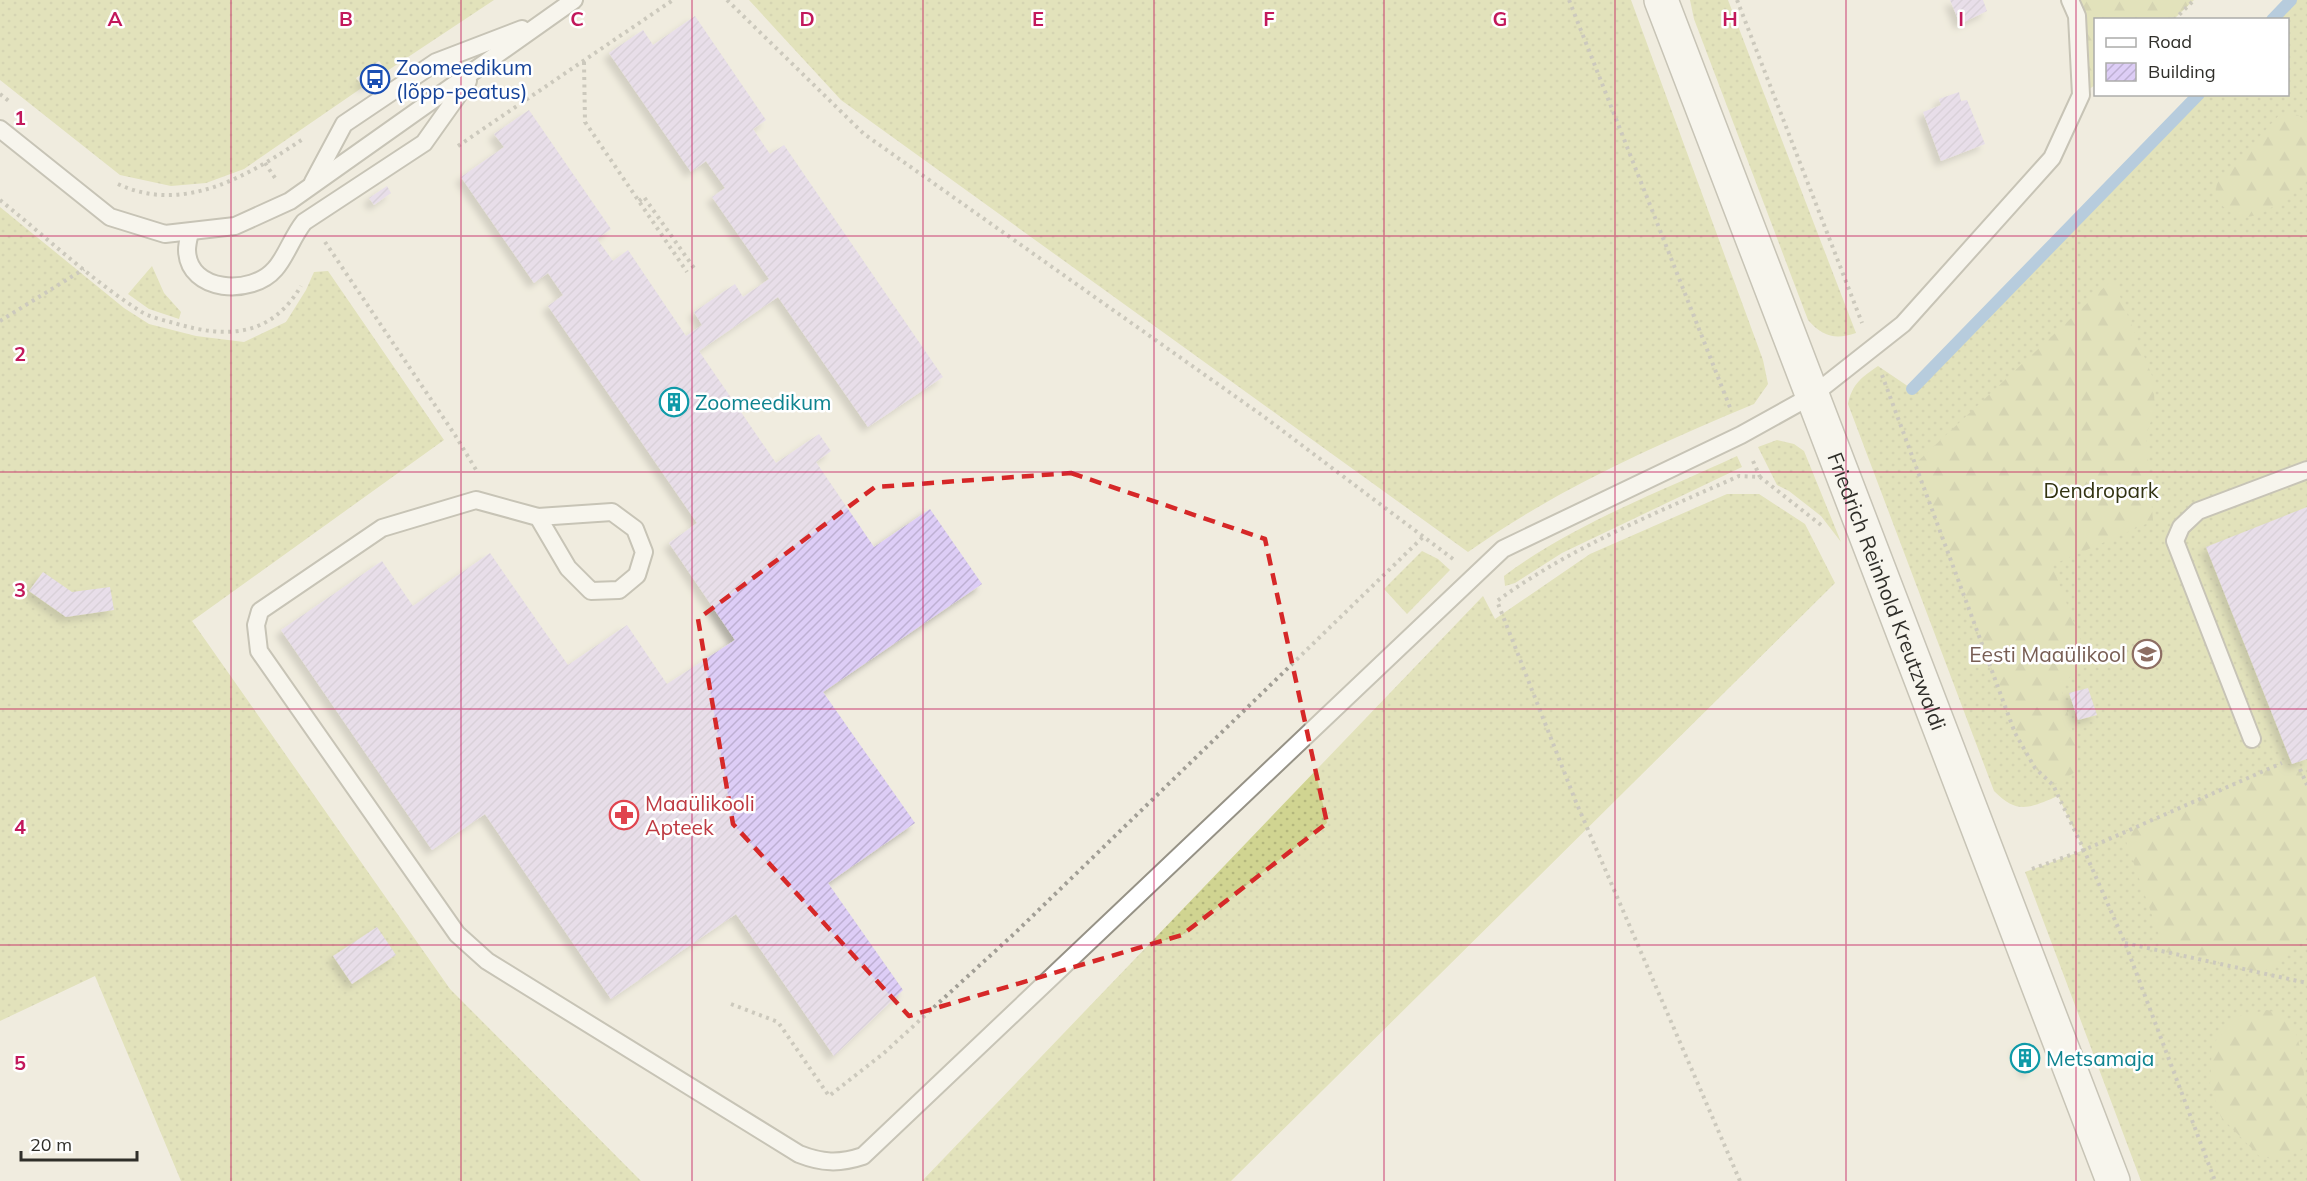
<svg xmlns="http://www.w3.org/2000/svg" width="2307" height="1181" font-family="Mulish,sans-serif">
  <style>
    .grass { fill: url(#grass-dots) }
    .forest { fill: url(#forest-firs) }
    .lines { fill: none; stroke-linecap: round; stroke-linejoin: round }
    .stream { stroke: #71a5db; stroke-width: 12 }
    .building { fill: url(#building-hatch); filter: url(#shadow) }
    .lane-casing { stroke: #969286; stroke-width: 20 }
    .secondary-casing { stroke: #969286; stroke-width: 36 }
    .path { stroke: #a19e95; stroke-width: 4; stroke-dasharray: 3 4.5; stroke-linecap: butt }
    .lane { stroke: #fff; stroke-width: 16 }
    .secondary { stroke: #fff; stroke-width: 33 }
    .marked { fill: none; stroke: #d62828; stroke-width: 4.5; stroke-dasharray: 12 8; stroke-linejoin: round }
    .grid { fill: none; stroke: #c2185b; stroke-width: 1.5; stroke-opacity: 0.55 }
    .labels { text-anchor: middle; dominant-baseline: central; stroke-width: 5; stroke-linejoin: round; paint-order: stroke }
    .transit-label { font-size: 21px; fill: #164399; stroke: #fff; text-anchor: start }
    .culture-label { font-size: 21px; fill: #0d838f; stroke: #fff; text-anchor: start }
    .park-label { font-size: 21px; fill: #323312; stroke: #fff }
    .street-label { font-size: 21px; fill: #302f2a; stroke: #fff }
    .education-label { font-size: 21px; fill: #785e54; stroke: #fff; text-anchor: end }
    .health-label { font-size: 21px; fill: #be3a42; stroke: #fff; text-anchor: start }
    .grid-label { font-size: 20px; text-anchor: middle; font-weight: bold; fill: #c2185b; stroke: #fff; stroke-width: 5; stroke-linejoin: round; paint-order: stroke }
  </style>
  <defs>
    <pattern id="grass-dots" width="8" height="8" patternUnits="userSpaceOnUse" patternTransform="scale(1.5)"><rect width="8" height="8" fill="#d0d491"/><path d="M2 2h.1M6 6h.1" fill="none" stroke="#b3b67d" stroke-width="1.8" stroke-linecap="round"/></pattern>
    <pattern id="forest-firs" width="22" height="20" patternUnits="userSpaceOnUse" patternTransform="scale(1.5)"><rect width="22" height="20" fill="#d0d491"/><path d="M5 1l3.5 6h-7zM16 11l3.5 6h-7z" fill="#b3b67d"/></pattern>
    <pattern id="building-hatch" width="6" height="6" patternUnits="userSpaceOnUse" patternTransform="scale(1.5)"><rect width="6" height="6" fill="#ddcdf6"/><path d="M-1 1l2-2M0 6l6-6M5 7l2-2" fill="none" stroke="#beb0d3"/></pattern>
    <filter id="shadow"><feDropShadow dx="-5.5" dy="5.5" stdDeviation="3" flood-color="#0004"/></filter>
  </defs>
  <rect width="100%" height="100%" fill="#f0ecdf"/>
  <!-- grass -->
  <g class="grass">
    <polygon points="0,0 494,0 387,71 379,61 356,78 363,87 244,169 206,183 171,186 120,175 0,80"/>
    <path d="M749,0H1631L1763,360L1768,384L1754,404C1653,446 1557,489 1468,552L841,100Z"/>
    <path d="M1690,0H1728L1856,333C1836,340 1823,337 1808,320L1694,19Z"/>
    <path d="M2291,0H2307V1181H2141L2025,872L2084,850L2058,796C2029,808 2018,815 1994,791L1848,404C1852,384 1862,377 1878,366L1912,389L2199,95L2288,94V20L2272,19Z"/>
    <polygon points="0,207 124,308 149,324 196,336 244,342 286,322 306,290 314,272 328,271 444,440 192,621 450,989 641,1181 181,1181 95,976 0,1021"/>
    <polygon points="152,266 164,293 181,312 179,319 149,309 128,294"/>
    <polygon points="1777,440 1794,444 1804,451 1841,542 1821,516 1789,491 1777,485 1758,447"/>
    <path d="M1737,456L1742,467L1562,553L1515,583L1505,586L1504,576C1573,524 1660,492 1737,456Z"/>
    <polygon points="1727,494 1759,494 1805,524 1835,583 1231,1181 922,1181 1483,596 1495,619 1590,554"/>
    <polygon points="1422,551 1438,559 1450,570 1407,614 1384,589"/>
  </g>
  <!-- forest -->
  <g class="forest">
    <polygon points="2070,0 2194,0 2174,19 2096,20 2095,85 2081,95"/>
    <path d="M2281,113L2298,115L2307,122V178C2279,203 2244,241 2215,196L2217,183Z"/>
    <polygon points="2113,279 2153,378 2155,410 2146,435 2153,521 2052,565 2089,662 2060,685 2078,752 2077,771 2053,785 2035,768 2012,726 1916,463"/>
    <polygon points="2282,763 2300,769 2307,785 2307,938 2262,973 2165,952 2123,833"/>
    <path d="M2267,1010C2273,1012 2280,1013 2285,1016C2307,1032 2307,1117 2307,1146L2282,1160L2260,1157L2221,1117L2210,1084L2212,1045L2236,1017Z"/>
  </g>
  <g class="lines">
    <!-- stream -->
    <g class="stream">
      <polyline points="2272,20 2291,0"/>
      <polyline points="1912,389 2199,94"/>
    </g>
  </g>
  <!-- building -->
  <g class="building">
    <polygon points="1950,0 1983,0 1987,11 1960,24"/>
    <polygon points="695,16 766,120 753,129 770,154 784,145 943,377 868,427 778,297 699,351 776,463 819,434 831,451 816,462 874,547 930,509 982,584 823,692 915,823 828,883 903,990 834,1056 736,914 611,999 485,814 432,850 281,630 382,561 413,606 490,553 568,665 627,625 667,684 735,640 669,543 697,523 548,306 563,295 548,273 534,283 461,177 504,147 494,134 529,110 611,229 597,239 613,261 628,250 686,336 702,325 694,312 735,284 743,297 769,279 712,197 725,188 706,161 691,172 609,53 643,30 653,45"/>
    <polygon points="377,68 382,74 364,87 360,80"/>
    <polygon points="1959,92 1961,101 1967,100 1985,144 1941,161 1923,112 1941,105 1939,99"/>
    <polygon points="387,186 391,193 374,205 369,198"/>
    <polygon points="2307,507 2307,759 2292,764 2206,547"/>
    <polygon points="43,572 72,592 110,587 114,610 66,617 29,591"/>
    <polygon points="2088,688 2097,715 2078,720 2069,693"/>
    <polygon points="377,927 396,955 352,984 333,956"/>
    <polygon points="2023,1044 2033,1069 2026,1072 2016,1047"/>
  </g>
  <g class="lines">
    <!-- lane casing -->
    <g class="lane-casing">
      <g id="lane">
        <polyline points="0,129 110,217 165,234 235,226 290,201 574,0"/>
        <polyline points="313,182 344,124 436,62 522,29"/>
        <path d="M190,232C189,237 187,244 187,250C188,293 252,296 275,269C286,257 292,237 304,222L424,143L468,81"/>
        <path d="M538,517L612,512L635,529L644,552L637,575L619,590L591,591L568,568L538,517L476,500L382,528L260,611L256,625L259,651L457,934L487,961L799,1154C822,1163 839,1164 863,1156L1503,549L1741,435L1813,395L1903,324L2052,158L2081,95L2077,16L2070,0"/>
        <polyline points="2252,739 2175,541 2181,527 2198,511 2307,470"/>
      </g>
    </g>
    <!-- secondary casing -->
    <g class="secondary-casing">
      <g id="secondary">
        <path id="s1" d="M1661,0L2113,1181"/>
      </g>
    </g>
    <!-- path -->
    <g class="path">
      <polyline points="727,0 864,134 1263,416 1453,559"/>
      <polyline points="1569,0 1731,410"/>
      <polyline points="1737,0 1862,323"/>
      <polyline points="2174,20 2194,0"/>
      <polyline points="584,62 585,122 687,272"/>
      <polyline points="0,94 10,102"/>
      <polyline points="458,146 673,0"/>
      <polyline points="265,163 275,178"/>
      <path d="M118,184C184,215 249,175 303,139"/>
      <path d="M0,200C46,237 90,279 140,311C149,317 163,320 174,323C227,339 271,337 301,286"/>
      <polyline points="639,201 644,197 694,268"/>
      <polyline points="325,242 455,435 478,473"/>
      <polyline points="0,321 84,269"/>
      <polyline points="1882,375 2015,733 2035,768 2053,785 2084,850 2125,943 2215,1181"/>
      <polyline points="1753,461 1760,477"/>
      <polyline points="2300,769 2307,785"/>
      <polyline points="2032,869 2084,850 2282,763"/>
      <polyline points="2125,943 2307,983"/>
      <polyline points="731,1004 778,1022 829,1096 884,1053 1016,932 1424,536"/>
      <path d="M1740,1181L1576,802L1497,601C1571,547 1656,513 1739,476L1760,477L1821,525"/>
    </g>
    <!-- lane -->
    <use href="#lane" class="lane"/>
    <!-- secondary -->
    <use href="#secondary" class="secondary"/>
  </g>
  <!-- marked area -->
  <path d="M0 0H2307V1181H0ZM1071,473L1265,539L1327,823L1182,935L909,1016L733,824L698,619L875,487Z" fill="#f0ecdf" fill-opacity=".55" fill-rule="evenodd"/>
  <path class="marked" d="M1071,473L1265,539L1327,823L1182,935L909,1016L733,824L698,619L875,487Z"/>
  <!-- grid -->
  <path class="grid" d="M231,0V1181M461,0V1181M692,0V1181M923,0V1181M1154,0V1181M1384,0V1181M1615,0V1181M1846,0V1181M2076,0V1181M0,236H2307M0,472H2307M0,709H2307M0,945H2307"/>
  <!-- icons -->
  <defs>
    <g id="bus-ring" transform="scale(1.5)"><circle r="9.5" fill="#fff" stroke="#1a4fb4" stroke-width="1.5"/><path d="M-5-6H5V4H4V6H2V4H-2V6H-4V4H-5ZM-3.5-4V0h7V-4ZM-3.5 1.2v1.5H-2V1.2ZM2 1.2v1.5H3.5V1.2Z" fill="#1a4fb4"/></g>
    <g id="building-ring" transform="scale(1.5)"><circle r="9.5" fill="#fff" stroke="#0f9aa8" stroke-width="1.5"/><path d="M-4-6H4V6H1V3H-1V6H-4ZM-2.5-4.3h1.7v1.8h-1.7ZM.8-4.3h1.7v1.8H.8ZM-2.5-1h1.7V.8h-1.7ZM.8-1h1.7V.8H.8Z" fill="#0f9aa8"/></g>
    <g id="university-ring" transform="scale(1.5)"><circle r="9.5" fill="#fff" stroke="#8d6e63" stroke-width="1.5"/><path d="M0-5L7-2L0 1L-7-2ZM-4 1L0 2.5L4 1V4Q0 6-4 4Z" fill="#8d6e63"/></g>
    <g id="pharmacy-ring" transform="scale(1.5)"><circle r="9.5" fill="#fff" stroke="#e0444e" stroke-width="1.5"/><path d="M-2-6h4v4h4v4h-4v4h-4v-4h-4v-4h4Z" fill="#e0444e"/></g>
  </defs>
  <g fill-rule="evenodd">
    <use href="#bus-ring" x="375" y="79"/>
    <use href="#building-ring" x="674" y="402"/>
    <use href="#university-ring" x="2147" y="654"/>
    <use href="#pharmacy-ring" x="624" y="815"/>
    <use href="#building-ring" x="2025" y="1058"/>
  </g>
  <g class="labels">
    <!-- transit labels -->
    <g class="transit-label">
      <text x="396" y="67">Zoomeedikum<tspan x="396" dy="24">(lõpp-peatus)</tspan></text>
    </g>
    <!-- culture labels -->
    <g class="culture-label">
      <text x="695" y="402">Zoomeedikum</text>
      <text x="2046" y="1058">Metsamaja</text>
    </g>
    <!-- park labels -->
    <g class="park-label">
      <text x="2101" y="490">Dendropark</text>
    </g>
    <!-- street labels -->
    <g class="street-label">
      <text stroke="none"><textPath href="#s1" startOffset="633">Friedrich Reinhold Kreutzwaldi</textPath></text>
    </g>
    <!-- education labels -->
    <g class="education-label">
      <text x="2126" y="654">Eesti Maaülikool</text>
    </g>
    <!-- health labels -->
    <g class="health-label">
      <text x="645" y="803">Maaülikooli<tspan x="645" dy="24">Apteek</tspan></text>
    </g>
  </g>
  <g class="grid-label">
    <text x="115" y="26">A</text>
    <text x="346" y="26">B</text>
    <text x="577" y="26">C</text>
    <text x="807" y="26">D</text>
    <text x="1038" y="26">E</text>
    <text x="1269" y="26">F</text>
    <text x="1500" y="26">G</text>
    <text x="1730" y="26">H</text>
    <text x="1961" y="26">I</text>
    <text x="20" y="125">1</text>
    <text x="20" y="361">2</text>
    <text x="20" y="597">3</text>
    <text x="20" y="834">4</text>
    <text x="20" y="1070">5</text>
  </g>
  <!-- legend -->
  <rect x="2094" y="18" width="195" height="78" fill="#ffffff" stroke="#acacaa" stroke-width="1.5"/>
  <rect x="2106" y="38" width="30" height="9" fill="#ffffff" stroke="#acacaa" stroke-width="1.5"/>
  <text x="2148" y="48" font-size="18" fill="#302f2a">Road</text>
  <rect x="2106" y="63" width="30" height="18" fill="url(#building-hatch)" stroke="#acacaa" stroke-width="1.5"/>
  <text x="2148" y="78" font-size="18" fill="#302f2a">Building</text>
  <!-- scale -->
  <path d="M21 1151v9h116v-9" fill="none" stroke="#302f2a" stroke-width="3"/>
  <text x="30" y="1151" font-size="18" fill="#302f2a" stroke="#ffffff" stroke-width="4.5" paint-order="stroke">20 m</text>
</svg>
